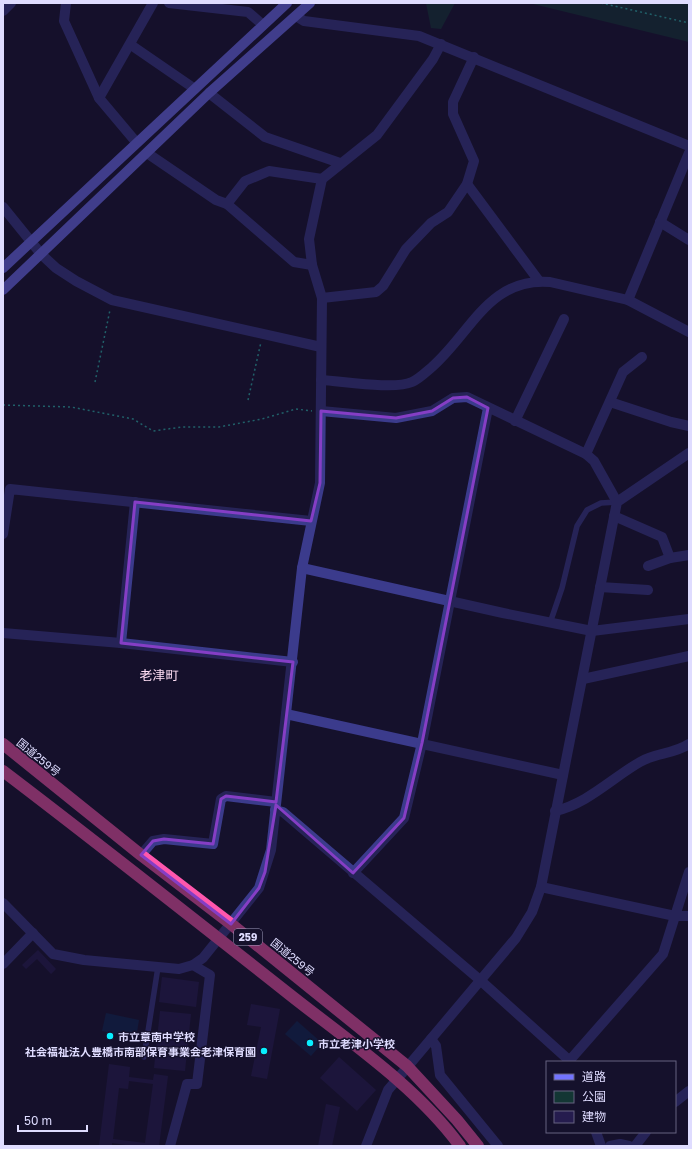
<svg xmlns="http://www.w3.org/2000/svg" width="692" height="1149" font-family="'Golos Text','Noto Sans JP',sans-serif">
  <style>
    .green { fill: #133634 }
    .water { fill: #0c2750 }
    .building { fill: #251c4e; fill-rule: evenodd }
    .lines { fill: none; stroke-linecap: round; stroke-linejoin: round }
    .path { stroke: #2ec1b3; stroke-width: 1.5; stroke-dasharray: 2 3; stroke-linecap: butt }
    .lane { stroke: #3b3b8c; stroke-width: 5.5 }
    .street { stroke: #3b3b8c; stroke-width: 10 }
    .secondary { stroke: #7374ff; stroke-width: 10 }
    .highway { stroke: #ff57ad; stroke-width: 12 }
    .marked { fill: none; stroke: #853ec5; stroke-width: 3; stroke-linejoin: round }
    .poi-dot { fill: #08eeff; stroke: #15112c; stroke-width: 1.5 }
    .labels { text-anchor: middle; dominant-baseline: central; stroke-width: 3; stroke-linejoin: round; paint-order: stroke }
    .shield { fill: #15112c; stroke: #a29fc0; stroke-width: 1 }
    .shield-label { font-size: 10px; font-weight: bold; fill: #dfdcff }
    .street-label { font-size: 11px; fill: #dfdcff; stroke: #15112c }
    .poi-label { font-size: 11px; font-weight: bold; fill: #dfdcff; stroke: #15112c; text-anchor: start }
    .quarter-label { font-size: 13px; fill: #ffdef4; stroke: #15112c }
  </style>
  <rect width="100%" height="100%" fill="#15112c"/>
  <!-- green -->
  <g class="green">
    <polygon points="426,3 455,3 441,29 431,28"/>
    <polygon points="529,3 689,3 689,42"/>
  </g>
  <!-- water -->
  <g class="water">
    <polygon points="106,1013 139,1020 136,1038 102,1031"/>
    <polygon points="297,1021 322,1043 311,1056 285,1034"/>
  </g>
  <!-- building -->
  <g class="building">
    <polygon points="38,950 56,969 51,974 37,959 26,969 22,965"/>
    <polygon points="162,977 199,982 196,1007 159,1002"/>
    <polygon points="251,1004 280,1009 267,1079 251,1076 261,1027 247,1025"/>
    <polygon points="160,1011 191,1014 185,1071 154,1068"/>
    <polygon points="339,1057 376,1090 357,1111 320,1078"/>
    <path d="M109,1064L130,1067L129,1077L153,1080L154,1074L168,1076L159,1146H133L112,1143V1146H99ZM129,1081L153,1084L145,1143L113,1139L119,1088L128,1089Z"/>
    <polygon points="326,1104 340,1107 332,1146 318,1146"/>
  </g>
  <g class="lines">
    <!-- path -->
    <g class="path">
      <polyline points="601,3 689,23"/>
      <polyline points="95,382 110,310"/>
      <polyline points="248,400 261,342"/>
      <polyline points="3,405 71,407 133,419 153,431 182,427 219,427 262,419 296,409 312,411"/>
    </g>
    <!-- lane -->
    <g class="lane">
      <polyline points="550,623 562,588 577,526 587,510 601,503 617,502"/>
      <polyline points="144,1057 158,967"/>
    </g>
    <!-- street -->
    <g class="street">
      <polyline points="66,3 64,21 99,98"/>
      <polyline points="169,3 248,12 263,25"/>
      <polyline points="3,11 11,3"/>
      <polyline points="296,16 304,21 419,36 689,146"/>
      <polyline points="131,45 195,89"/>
      <polyline points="209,93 265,137 340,163"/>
      <polyline points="136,142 99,98 153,3"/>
      <polyline points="147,153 216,200 227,204 294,262 312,265"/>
      <polyline points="467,184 539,281"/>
      <polyline points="227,204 245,181 269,171 322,179"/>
      <polyline points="3,207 41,254 56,268 76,281 112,300 321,347"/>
      <polyline points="660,222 689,240"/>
      <polyline points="322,298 376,292 383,286 406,249 431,223 448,212 467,184 474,161 453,114 453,102 474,57"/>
      <polyline points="628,300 689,153"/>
      <path d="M321,380C342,381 394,390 412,382C419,379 426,372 432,367C471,333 489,277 550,282L628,300L689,332"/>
      <polyline points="610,402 671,422 689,426"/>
      <polyline points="321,411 396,418 432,411 453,398 467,397 586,454 594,461 617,502"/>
      <polyline points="515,421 564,319"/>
      <polyline points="586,454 623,372 642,357"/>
      <polyline points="614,516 662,537 670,558"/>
      <polyline points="3,534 10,489 311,521"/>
      <polyline points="648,566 670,558 689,555"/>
      <polyline points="302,568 503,613 592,631 689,619"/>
      <polyline points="600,587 648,590"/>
      <polyline points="3,633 121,643 293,662"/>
      <polyline points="121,643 135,502"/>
      <polyline points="583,679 689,656"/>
      <polyline points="286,714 563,775"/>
      <polyline points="275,810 283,812 480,980 571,1062"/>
      <path d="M555,811C587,804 612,778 640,762C655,753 674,754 689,744"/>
      <polyline points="141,855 153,841 164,839 213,844 221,799 226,796 276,802"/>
      <polyline points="353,873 404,818 422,743 488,408"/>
      <polyline points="541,887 675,916 689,916"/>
      <polyline points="3,903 53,954 84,960 179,969 193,965 203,958 259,888 271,850 302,568 320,483 322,298 312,265 309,239 322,179 377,135 433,59 441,44"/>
      <polyline points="3,964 33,933"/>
      <polyline points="431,1039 436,1046 440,1075 498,1146"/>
      <polyline points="570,1060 663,954 689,872"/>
      <polyline points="675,1102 689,1091"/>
      <polyline points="596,1132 601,1146"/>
      <polyline points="170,1146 187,1084 197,1084 210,975 193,965"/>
      <polyline points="366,1146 388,1090 516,938 532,912 541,887 617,502 689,453"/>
      <polyline points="610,1146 620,1144 629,1146"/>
      <polyline points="635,1146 646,1132"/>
    </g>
    <!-- secondary -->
    <g class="secondary">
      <polyline points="3,268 287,3"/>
      <polyline points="3,290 209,93 310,3"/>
    </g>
    <!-- highway -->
    <g class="highway">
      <polyline points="3,744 141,855 231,924 407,1066 457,1120 478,1146"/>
      <path d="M3,771C99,844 194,919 289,994C347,1040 416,1086 460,1146"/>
    </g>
  </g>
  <!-- marked area -->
  <path d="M0 0H692V1149H0ZM467,397L488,408L422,743L404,818L353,873L276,805L265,872L259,888L231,924L141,855L153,841L164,839L213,844L221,799L226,796L276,802L293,662L121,643L135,502L311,521L320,483L321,411L396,418L432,411L453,398Z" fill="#15112c" fill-opacity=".55" fill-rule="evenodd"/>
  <path class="marked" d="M467,397L488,408L422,743L404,818L353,873L276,805L265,872L259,888L231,924L141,855L153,841L164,839L213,844L221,799L226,796L276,802L293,662L121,643L135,502L311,521L320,483L321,411L396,418L432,411L453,398Z"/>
  <!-- markers -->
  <g class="poi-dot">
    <circle cx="110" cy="1036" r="4"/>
    <circle cx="310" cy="1043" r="4"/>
    <circle cx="264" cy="1051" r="4"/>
  </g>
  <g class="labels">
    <!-- shield labels -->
    <rect class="shield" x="234" y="929" width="28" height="16" rx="3"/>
    <g class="shield-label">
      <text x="248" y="937">259</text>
    </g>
    <!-- street labels -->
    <g class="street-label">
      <text transform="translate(39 757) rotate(39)">国道259号</text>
      <text transform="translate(293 957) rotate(39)">国道259号</text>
    </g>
    <!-- poi labels -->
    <g class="poi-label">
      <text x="118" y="1036">市立章南中学校</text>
      <text x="318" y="1043">市立老津小学校</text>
      <text x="256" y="1051" text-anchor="end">社会福祉法人豊橋市南部保育事業会老津保育園</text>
    </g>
    <!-- quarter labels -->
    <g class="quarter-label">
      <text x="159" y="675">老津町</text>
    </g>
  </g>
  <!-- border -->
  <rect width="692" height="1149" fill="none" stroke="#dfdcff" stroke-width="8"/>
  <!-- legend -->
  <rect x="546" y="1061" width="130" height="72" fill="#15112c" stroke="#666280"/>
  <rect x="554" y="1074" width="20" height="6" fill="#7374ff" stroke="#666280"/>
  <text x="582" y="1081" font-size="12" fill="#dfdcff">道路</text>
  <rect x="554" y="1091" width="20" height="12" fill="#133634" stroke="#666280"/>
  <text x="582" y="1101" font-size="12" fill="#dfdcff">公園</text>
  <rect x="554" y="1111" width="20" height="12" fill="#251c4e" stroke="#666280"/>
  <text x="582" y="1121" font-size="12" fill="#dfdcff">建物</text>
  <!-- scale -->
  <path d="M18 1125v6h69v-6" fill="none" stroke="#dfdcff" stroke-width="2"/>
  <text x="24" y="1125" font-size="12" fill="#dfdcff" stroke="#15112c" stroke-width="3" paint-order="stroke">50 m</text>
</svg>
